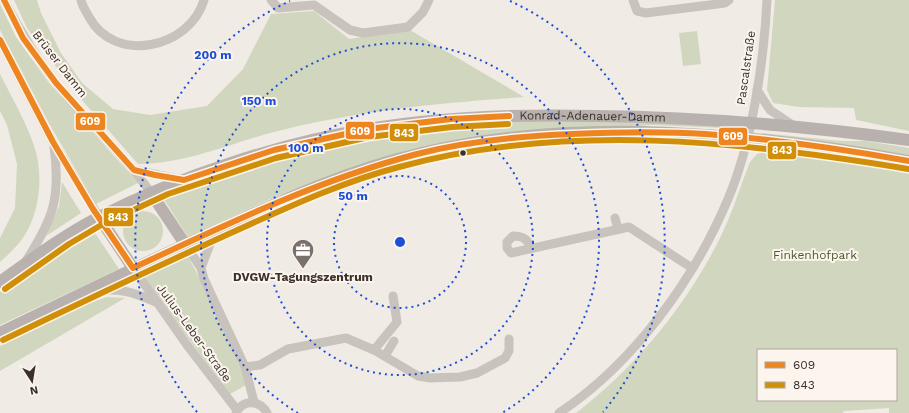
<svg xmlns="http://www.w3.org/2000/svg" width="909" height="413" font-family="'Work Sans',sans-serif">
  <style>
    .green { fill: #d1d6bf; fill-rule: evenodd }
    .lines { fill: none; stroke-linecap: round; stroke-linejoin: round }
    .minor { stroke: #c9c3be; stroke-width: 9 }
    .major { stroke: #b8b1ad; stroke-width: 12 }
    .bus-1-casing { stroke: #fbf5ee; stroke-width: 9 }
    .bus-2-casing { stroke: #fbf5ee; stroke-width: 9 }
    .bus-1 { stroke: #ed8620; stroke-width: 6 }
    .bus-2 { stroke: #d18e09; stroke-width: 6 }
    .ring { fill: none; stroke: #1d4ed8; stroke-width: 2; stroke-dasharray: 2 4 }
    .bus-dot { fill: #3b302b; stroke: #fbf5ee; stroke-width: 1.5 }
    .labels { text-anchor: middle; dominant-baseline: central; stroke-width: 4; stroke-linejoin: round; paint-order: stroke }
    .street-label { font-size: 12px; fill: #3b302b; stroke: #fbf5ee }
    .park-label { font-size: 12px; fill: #4a5a2e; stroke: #fbf5ee }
    .poi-label { font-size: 12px; font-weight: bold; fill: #3b302b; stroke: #fbf5ee }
    .centre { fill: #1d4ed8; stroke: #fbf5ee; stroke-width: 2 }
    .ring-label { font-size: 12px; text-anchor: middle; font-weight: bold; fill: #1d4ed8; stroke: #fbf5ee; stroke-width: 4; stroke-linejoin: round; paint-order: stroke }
    .line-badge { stroke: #fbf5ee; stroke-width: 1.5 }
    .badge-label { font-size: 11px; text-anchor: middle; font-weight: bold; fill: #fff }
  </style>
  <rect width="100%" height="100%" fill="#f0ebe5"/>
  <!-- green -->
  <g class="green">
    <path d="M14,0H37L41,13L61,53L82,83L113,109L150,115L207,106L243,69L271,14L314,11L349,39L410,30L524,97C440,103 355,111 274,132C228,144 186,164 138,164L74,91L27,28Z"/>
    <polygon points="775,0 909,0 909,131 856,120 854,108 799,107 773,103 767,90"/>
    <polygon points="0,4 16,37 49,83 138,183 96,204 50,125 0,30"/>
    <polygon points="697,31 701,64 683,66 679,33"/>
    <path d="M0,74C12,98 27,123 35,149C43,175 40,209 26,233C20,244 10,253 0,262V238L15,208L17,164L7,125L0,111Z"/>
    <path d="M555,119L727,126L726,128L652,125L463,139L412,149L337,173L270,199L188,237L162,196C225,173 289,149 356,137C422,126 488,121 555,119Z"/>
    <polygon points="762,133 841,141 866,141 909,148 909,155 762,134"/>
    <path d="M770,150L909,170V413H889V408L844,411L843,413H576C636,367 686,306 720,238C732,214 740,187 750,162L757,154ZM758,350H896V400H758Z"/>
    <polygon points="62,182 81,213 46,236 59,206"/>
    <circle cx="143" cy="231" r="20"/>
    <polygon points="91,227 119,269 0,325 0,292"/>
    <polygon points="185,251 208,294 245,379 246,385 230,394 140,274 141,270"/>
    <polygon points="107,297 125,298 0,371 0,346 81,306"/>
  </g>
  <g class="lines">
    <!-- minor -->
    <g class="minor">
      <path d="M4,0C19,29 35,56 55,82C85,120 123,153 151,193"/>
      <path d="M81,0C82,6 86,11 89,17C115,65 190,48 204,0"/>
      <polyline points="271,0 278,8 314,5 350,30 363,33 408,27 423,12 429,0"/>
      <polyline points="633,0 637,11 646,13 725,3 729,0"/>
      <polyline points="0,40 53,142 99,217"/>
      <polyline points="757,90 770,110 794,126"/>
      <polyline points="134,170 183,180"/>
      <polyline points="615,218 618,229"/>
      <polyline points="185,244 201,268 204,279 245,367 254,402"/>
      <path d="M531,249C528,239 523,236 513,236L507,242V248L511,253L629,227L692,268"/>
      <path d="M26,261C53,219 61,198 54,147"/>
      <polyline points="133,268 187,345 237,410"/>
      <polyline points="201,268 215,231"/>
      <path d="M92,291C120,288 130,291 156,302"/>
      <polyline points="374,350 397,322 393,296"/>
      <polyline points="385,356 394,341"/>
      <polyline points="245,367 260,365 288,349 346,338 374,350 418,376 430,378 460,377 477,373 505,358 509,351 509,339"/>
      <path d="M236,413C243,399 260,400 267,413"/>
      <path d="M559,413C633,364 694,280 728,199C752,143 764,61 767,0"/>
    </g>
    <!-- major -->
    <g class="major">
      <polyline points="151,193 185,244"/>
      <polyline points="99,217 133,268"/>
      <path id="s1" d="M0,282C32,259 64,235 99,217C180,176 280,143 369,129C445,116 521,114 597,116C701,117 805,126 909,140"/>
      <path d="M0,333C73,298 146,262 220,229C285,199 351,169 421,153C580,116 749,133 909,161"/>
    </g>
    <!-- bus-1 casing -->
    <g class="bus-1-casing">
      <g id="bus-1">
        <polyline points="4,0 23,38 56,83 134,170 155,175 184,180 274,150 368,129 451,119 509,116"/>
        <path d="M0,40L53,142L93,209L133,268C225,225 318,180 417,154C467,141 520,136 572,134C616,132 661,131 705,134C774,139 842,149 909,161"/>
      </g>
    </g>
    <!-- bus-2 casing -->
    <g class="bus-2-casing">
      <g id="bus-2">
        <polyline points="5,289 69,244 103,224 168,194 276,158 369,137 452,127 508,124"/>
        <path d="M3,340C76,305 149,270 222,237C280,211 338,183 399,167C566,122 740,141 908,169"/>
      </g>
    </g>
    <!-- bus-1 -->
    <use href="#bus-1" class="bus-1"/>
    <!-- bus-2 -->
    <use href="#bus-2" class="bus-2"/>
  </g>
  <!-- distance rings -->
  <g class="ring">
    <circle cx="400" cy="242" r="66"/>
    <circle cx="400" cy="242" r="133"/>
    <path d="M298 413A199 199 0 1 1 502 413"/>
    <path d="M197 412A265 265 0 0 1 290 1M510 1A265 265 0 0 1 603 412"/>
  </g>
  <!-- icons -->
  <defs>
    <g id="office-pin" transform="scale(1.15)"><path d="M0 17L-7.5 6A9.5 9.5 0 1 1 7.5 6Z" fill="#7a716c" stroke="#fbf5ee"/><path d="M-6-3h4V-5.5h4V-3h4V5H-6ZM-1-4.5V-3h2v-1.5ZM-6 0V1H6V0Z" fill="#fff"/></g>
  </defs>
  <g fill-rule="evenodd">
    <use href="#office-pin" x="303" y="250"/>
  </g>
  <!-- markers -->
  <circle class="bus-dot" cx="463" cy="153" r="3.5"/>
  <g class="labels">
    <!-- street labels -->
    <g class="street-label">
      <text transform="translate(60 64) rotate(52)">Brüser Damm</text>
      <text transform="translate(746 68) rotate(-82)">Pascalstraße</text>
      <text stroke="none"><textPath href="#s1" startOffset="628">Konrad-Adenauer-Damm</textPath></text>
      <text transform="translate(194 333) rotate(54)">Julius-Leber-Straße</text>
    </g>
    <!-- park labels -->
    <g class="park-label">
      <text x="815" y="255">Finkenhofpark</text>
    </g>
    <!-- poi labels -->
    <g class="poi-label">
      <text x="303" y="277">DVGW-Tagungszentrum</text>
    </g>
  </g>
  <circle cx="400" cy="242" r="6" class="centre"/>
  <g class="ring-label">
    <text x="213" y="59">200 m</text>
    <text x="259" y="105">150 m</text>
    <text x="306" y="152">100 m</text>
    <text x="353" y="200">50 m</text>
  </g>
  <g class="line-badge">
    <rect x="75" y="112" width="31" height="19" rx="4" fill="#ed8620"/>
    <rect x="345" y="121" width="30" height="19" rx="4" fill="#ed8620"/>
    <rect x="389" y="123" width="30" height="19" rx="4" fill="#d18e09"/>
    <rect x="718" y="127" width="30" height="19" rx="4" fill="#ed8620"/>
    <rect x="767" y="141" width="30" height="19" rx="4" fill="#d18e09"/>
    <rect x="103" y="207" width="31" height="20" rx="4" fill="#d18e09"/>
  </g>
  <g class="badge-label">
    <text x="90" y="125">609</text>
    <text x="360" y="135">609</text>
    <text x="404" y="137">843</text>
    <text x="733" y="140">609</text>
    <text x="782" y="154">843</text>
    <text x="118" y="221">843</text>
  </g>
  <!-- legend -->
  <rect x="757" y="349" width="140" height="52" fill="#fbf5ee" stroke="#aea6a0"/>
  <rect x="765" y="362" width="20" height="6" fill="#ed8620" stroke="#aea6a0"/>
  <text x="793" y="369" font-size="12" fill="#3b302b">609</text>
  <rect x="765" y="382" width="20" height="6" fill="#d18e09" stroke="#aea6a0"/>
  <text x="793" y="389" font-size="12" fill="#3b302b">843</text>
  <!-- north arrow -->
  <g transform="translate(32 381) rotate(168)" stroke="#fbf5ee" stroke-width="3" paint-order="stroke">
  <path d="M0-3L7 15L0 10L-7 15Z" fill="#3b302b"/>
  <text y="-6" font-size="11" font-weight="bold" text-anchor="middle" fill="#3b302b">N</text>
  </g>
</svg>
